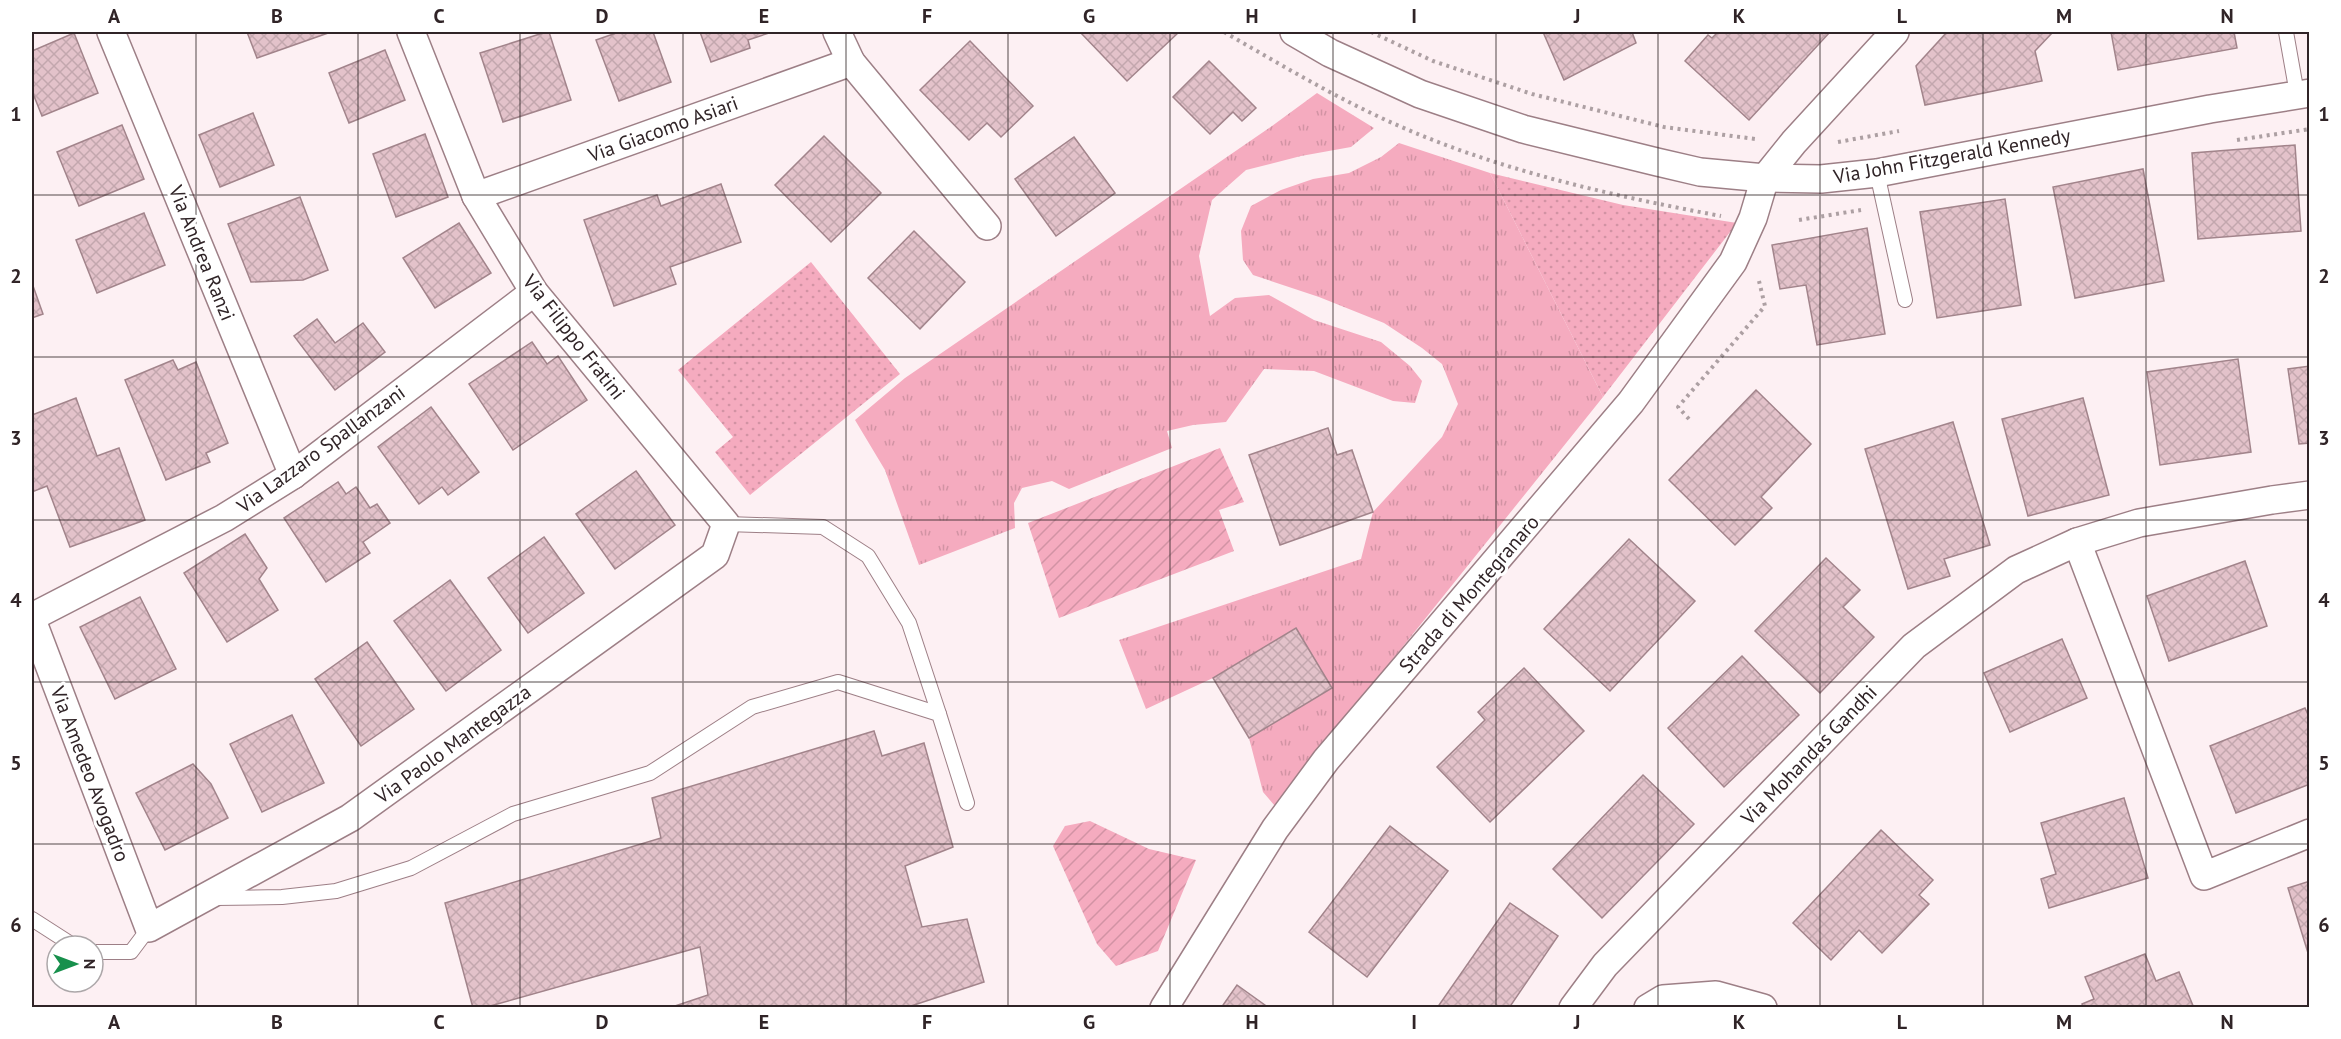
<svg xmlns="http://www.w3.org/2000/svg" width="2341" height="1039" font-family="'PT Sans',sans-serif">
  <style>
    .grass { fill: url(#grass-tufts) }
    .park { fill: url(#park-dots) }
    .garden { fill: url(#garden-furrows) }
    .building { fill: url(#building-cross-hatch); stroke: #a2848b; stroke-width: 1.5 }
    .lines { fill: none; stroke-linecap: round; stroke-linejoin: round }
    .service-casing { stroke: #9d7f86; stroke-width: 16 }
    .minor-casing { stroke: #9d7f86; stroke-width: 30 }
    .path { stroke: #ada0a3; stroke-width: 4; stroke-dasharray: 3 4.5; stroke-linecap: butt }
    .service { stroke: #fff; stroke-width: 14 }
    .minor { stroke: #fff; stroke-width: 27 }
    .grid { fill: none; stroke: #302427; stroke-width: 1.5; stroke-opacity: 0.55 }
    .labels { text-anchor: middle; dominant-baseline: central; stroke-width: 6; stroke-linejoin: round; paint-order: stroke }
    .street-label { font-size: 20px; fill: #302427; stroke: #fff }
    .neatline { fill: none; stroke: #302427; stroke-width: 2 }
    .grid-label { font-size: 20px; text-anchor: middle; font-weight: bold; fill: #302427 }
  </style>
  <defs>
    <pattern id="grass-tufts" width="24" height="20" patternUnits="userSpaceOnUse" patternTransform="scale(1.5)"><rect width="24" height="20" fill="#f5abbf"/><path d="M3 7l-1-3M5 7V3M7 7l1-3M15 17l-1-3M17 17v-4M19 17l1-3" fill="none" stroke="#d293a4"/></pattern>
    <pattern id="park-dots" width="8" height="8" patternUnits="userSpaceOnUse" patternTransform="scale(1.5)"><rect width="8" height="8" fill="#f5abbf"/><path d="M2 2h.1M6 6h.1" fill="none" stroke="#d293a4" stroke-width="1.8" stroke-linecap="round"/></pattern>
    <pattern id="garden-furrows" width="10" height="10" patternUnits="userSpaceOnUse" patternTransform="scale(1.5)"><rect width="10" height="10" fill="#f5abbf"/><path d="M-1 1l2-2M0 10L10 0M9 11l2-2" fill="none" stroke="#d293a4"/></pattern>
    <pattern id="building-cross-hatch" width="8" height="8" patternUnits="userSpaceOnUse" patternTransform="scale(1.5)"><rect width="8" height="8" fill="#e3c2ca"/><path d="M0 0l8 8M0 8l8-8" fill="none" stroke="#c3a7ae"/></pattern>
  </defs>
  <rect width="100%" height="100%" fill="#fdf0f3"/>
  <!-- grass -->
  <g class="grass">
    <polygon points="1317,93 1374,128 1351,147 1301,156 1246,170 1212,200 1199,256 1210,316 1235,298 1269,295 1314,320 1381,342 1410,366 1422,381 1415,403 1393,401 1314,371 1264,369 1226,422 1193,425 1167,431 1172,448 1069,489 1052,481 1022,488 1014,503 1015,528 919,565 885,470 855,420 905,378 1272,126"/>
    <polygon points="1399,143 1490,173 1603,397 1275,806 1263,792 1249,738 1332,688 1296,628 1213,678 1146,709 1119,640 1361,559 1373,512 1442,437 1458,404 1442,364 1422,348 1384,323 1319,297 1253,275 1243,260 1241,231 1251,206 1281,190 1313,179 1349,173 1381,157"/>
  </g>
  <!-- park -->
  <g class="park">
    <polygon points="1490,173 1623,205 1737,223 1603,397"/>
    <polygon points="811,262 900,374 750,495 715,452 733,437 678,370"/>
  </g>
  <!-- garden -->
  <g class="garden">
    <polygon points="1220,448 1244,502 1219,510 1234,551 1059,618 1028,523"/>
    <polygon points="1090,821 1149,849 1196,860 1158,951 1116,966 1097,944 1053,846 1065,826"/>
  </g>
  <!-- building -->
  <g class="building">
    <polygon points="247,32 331,32 257,58"/>
    <polygon points="546,32 549,32 571,100 503,122 480,53"/>
    <polygon points="619,32 653,32 671,82 619,101 596,40"/>
    <polygon points="700,32 772,32 748,40 750,48 711,62"/>
    <polygon points="1080,32 1179,32 1127,81"/>
    <polygon points="1543,32 1632,32 1636,43 1564,80"/>
    <polygon points="1718,32 1830,32 1749,120 1685,61 1708,35 1712,38"/>
    <polygon points="1947,32 2053,32 2035,51 2042,81 1925,105 1916,66"/>
    <polygon points="2111,32 2234,32 2237,48 2118,70"/>
    <polygon points="74,33 98,93 42,116 32,91 32,51"/>
    <polygon points="970,41 1033,106 1001,137 987,123 969,140 920,90"/>
    <polygon points="385,50 405,100 349,123 329,73"/>
    <polygon points="1209,61 1256,108 1242,121 1233,112 1210,134 1173,97"/>
    <polygon points="253,113 274,165 220,187 199,135"/>
    <polygon points="122,125 144,179 79,206 57,152"/>
    <polygon points="425,134 448,197 396,217 373,154"/>
    <polygon points="824,136 881,193 831,242 775,185"/>
    <polygon points="1074,137 1115,193 1056,236 1015,179"/>
    <polygon points="2295,145 2301,231 2198,239 2192,153"/>
    <polygon points="2143,169 2164,281 2075,298 2053,187"/>
    <polygon points="721,184 741,242 670,267 676,284 614,306 584,220 657,195 661,206"/>
    <polygon points="300,197 328,270 303,280 251,282 228,224"/>
    <polygon points="2005,199 2021,305 1937,318 1920,212"/>
    <polygon points="144,213 165,265 97,293 76,240"/>
    <polygon points="459,223 491,273 435,308 403,258"/>
    <polygon points="1867,228 1885,334 1817,345 1806,285 1780,289 1772,245"/>
    <polygon points="914,231 965,282 920,329 868,278"/>
    <polygon points="32,283 43,314 32,318"/>
    <polygon points="317,319 335,343 363,323 385,352 335,390 294,336"/>
    <polygon points="532,342 547,364 558,356 587,400 513,450 469,384"/>
    <polygon points="2238,359 2251,452 2160,465 2147,372"/>
    <polygon points="173,360 178,370 196,362 228,443 206,453 210,462 166,480 125,380"/>
    <polygon points="2310,366 2310,443 2299,444 2288,369"/>
    <polygon points="1756,390 1811,444 1761,497 1772,508 1735,545 1669,480"/>
    <polygon points="76,398 97,456 119,448 145,520 70,547 47,486 32,492 32,415"/>
    <polygon points="2083,398 2109,495 2028,516 2002,419"/>
    <polygon points="431,407 479,472 448,495 442,487 419,504 378,447"/>
    <polygon points="1953,422 1990,545 1944,559 1950,576 1908,589 1865,449"/>
    <polygon points="1328,428 1337,455 1352,450 1373,512 1280,545 1249,455"/>
    <polygon points="636,471 675,525 615,569 576,514"/>
    <polygon points="338,482 346,494 356,487 370,508 377,504 390,523 363,542 370,553 326,582 284,518"/>
    <polygon points="245,534 267,568 259,579 278,610 227,642 184,573"/>
    <polygon points="544,537 584,593 528,633 488,578"/>
    <polygon points="1629,539 1695,601 1610,691 1544,629"/>
    <polygon points="1826,558 1860,590 1843,607 1874,637 1820,693 1755,631"/>
    <polygon points="2245,561 2267,626 2169,661 2147,596"/>
    <polygon points="450,580 501,650 446,691 394,621"/>
    <polygon points="140,597 176,669 115,699 80,627"/>
    <polygon points="1296,628 1332,688 1249,738 1213,678"/>
    <polygon points="2062,639 2087,698 2010,732 1984,673"/>
    <polygon points="367,642 414,709 361,746 315,679"/>
    <polygon points="1742,656 1799,715 1724,787 1668,728"/>
    <polygon points="1524,668 1584,731 1490,822 1437,767 1485,720 1478,712"/>
    <polygon points="2305,708 2310,719 2310,784 2236,813 2210,746"/>
    <polygon points="292,715 324,783 262,812 230,744"/>
    <polygon points="874,731 882,756 924,743 953,847 905,866 922,927 967,919 984,982 905,1008 669,1008 708,995 700,947 483,1008 473,1008 445,903 661,838 652,798"/>
    <polygon points="193,764 211,784 228,818 165,850 136,793"/>
    <polygon points="1643,775 1694,824 1602,918 1553,869"/>
    <polygon points="2124,798 2148,878 2049,908 2041,879 2056,874 2041,823"/>
    <polygon points="1390,826 1448,871 1367,977 1309,932"/>
    <polygon points="1881,830 1933,880 1919,895 1929,904 1882,953 1859,930 1831,960 1793,923"/>
    <polygon points="2310,881 2310,953 2308,953 2288,888"/>
    <polygon points="1510,903 1558,936 1509,1008 1437,1008"/>
    <polygon points="2145,954 2156,981 2179,972 2194,1008 2083,1008 2082,1004 2094,999 2085,977"/>
    <polygon points="1237,985 1269,1008 1221,1008"/>
  </g>
  <g class="lines">
    <!-- service casing -->
    <g class="service-casing">
      <g id="service">
        <polyline points="2286,32 2297,94"/>
        <polyline points="1877,173 1905,300"/>
        <polyline points="726,524 823,527 868,556 909,623 939,714"/>
        <polyline points="215,898 282,897 336,891 411,868 513,814 650,773 752,707 838,682 939,714 967,803"/>
        <polyline points="32,919 74,946"/>
        <polyline points="93,952 131,952 149,928"/>
      </g>
    </g>
    <!-- minor casing -->
    <g class="minor-casing">
      <g id="minor">
        <polyline points="111,32 293,475"/>
        <polyline points="837,32 851,62 987,226"/>
        <polyline points="1294,32 1330,53 1420,94 1523,129 1657,162 1700,172 1765,178 1821,179 1877,173 2210,109 2310,93"/>
        <polyline points="476,196 851,62"/>
        <polyline points="2077,542 2204,876 2310,833"/>
        <polyline points="32,617 224,518 293,475 534,292"/>
        <polyline points="32,620 149,928 350,818 715,555 726,524 534,292 476,196 411,32"/>
        <polyline points="1164,1008 1275,829 1326,760 1631,402 1733,262 1753,218 1765,178 1794,142 1895,32"/>
        <polyline points="1573,1008 1605,965 1914,646 2016,570 2077,542 2139,523 2272,500 2310,495"/>
        <polyline points="1648,1008 1663,999 1716,995 1763,1008"/>
      </g>
    </g>
    <!-- path -->
    <g class="path">
      <path d="M1224,32C1278,63 1331,95 1388,121C1493,169 1608,195 1721,216"/>
      <polyline points="1371,32 1433,61 1532,94 1664,127 1755,139"/>
      <polyline points="2237,140 2310,129"/>
      <polyline points="1838,142 1899,131"/>
      <polyline points="1799,220 1861,210"/>
      <polyline points="1689,419 1678,407 1765,306 1759,281"/>
    </g>
    <!-- service -->
    <use href="#service" class="service"/>
    <!-- minor -->
    <use href="#minor" class="minor"/>
  </g>
  <!-- grid -->
  <path class="grid" d="M196,32V1008M358,32V1008M520,32V1008M683,32V1008M846,32V1008M1008,32V1008M1170,32V1008M1333,32V1008M1496,32V1008M1658,32V1008M1820,32V1008M1983,32V1008M2146,32V1008M32,195H2310M32,357H2310M32,520H2310M32,682H2310M32,844H2310"/>
  <g class="labels">
    <!-- street labels -->
    <g class="street-label">
      <text transform="translate(663 129) rotate(-20)">Via Giacomo Asiari</text>
      <text transform="translate(1952 156) rotate(-10)">Via John Fitzgerald Kennedy</text>
      <text transform="translate(202 253) rotate(68)">Via Andrea Ranzi</text>
      <text transform="translate(574 337) rotate(52)">Via Filippo Fratini</text>
      <text transform="translate(321 449) rotate(-36)">Via Lazzaro Spallanzani</text>
      <text transform="translate(1469 594) rotate(-49)">Strada di Montegranaro</text>
      <text transform="translate(453 744) rotate(-36)">Via Paolo Mantegazza</text>
      <text transform="translate(1809 755) rotate(-46)">Via Mohandas Gandhi</text>
      <text transform="translate(90 774) rotate(69)">Via Amedeo Avogadro</text>
    </g>
  </g>
  <!-- border -->
  <rect width="2341" height="1039" fill="none" stroke="#ffffff" stroke-width="66"/>
  <!-- north arrow -->
  <g transform="translate(75 964) rotate(90)"><circle r="28" fill="#ffffff" stroke="#aca7a9" stroke-width="1.5"/>
  <path d="M0-4.5L10 22L0 15L-10 22Z" fill="#17904c"/>
  <text y="-9" font-size="16" font-weight="bold" text-anchor="middle" fill="#302427">N</text>
  </g>
  <rect x="33" y="33" width="2275" height="973" class="neatline"/>
  <g class="grid-label">
    <text x="114" y="23">A</text>
    <text x="277" y="23">B</text>
    <text x="439" y="23">C</text>
    <text x="602" y="23">D</text>
    <text x="764" y="23">E</text>
    <text x="927" y="23">F</text>
    <text x="1089" y="23">G</text>
    <text x="1252" y="23">H</text>
    <text x="1414" y="23">I</text>
    <text x="1577" y="23">J</text>
    <text x="1739" y="23">K</text>
    <text x="1902" y="23">L</text>
    <text x="2064" y="23">M</text>
    <text x="2227" y="23">N</text>
    <text x="16" y="121">1</text>
    <text x="2324" y="121">1</text>
    <text x="16" y="283">2</text>
    <text x="2324" y="283">2</text>
    <text x="16" y="445">3</text>
    <text x="2324" y="445">3</text>
    <text x="16" y="607">4</text>
    <text x="2324" y="607">4</text>
    <text x="16" y="770">5</text>
    <text x="2324" y="770">5</text>
    <text x="16" y="932">6</text>
    <text x="2324" y="932">6</text>
    <text x="114" y="1029">A</text>
    <text x="277" y="1029">B</text>
    <text x="439" y="1029">C</text>
    <text x="602" y="1029">D</text>
    <text x="764" y="1029">E</text>
    <text x="927" y="1029">F</text>
    <text x="1089" y="1029">G</text>
    <text x="1252" y="1029">H</text>
    <text x="1414" y="1029">I</text>
    <text x="1577" y="1029">J</text>
    <text x="1739" y="1029">K</text>
    <text x="1902" y="1029">L</text>
    <text x="2064" y="1029">M</text>
    <text x="2227" y="1029">N</text>
  </g>
</svg>
